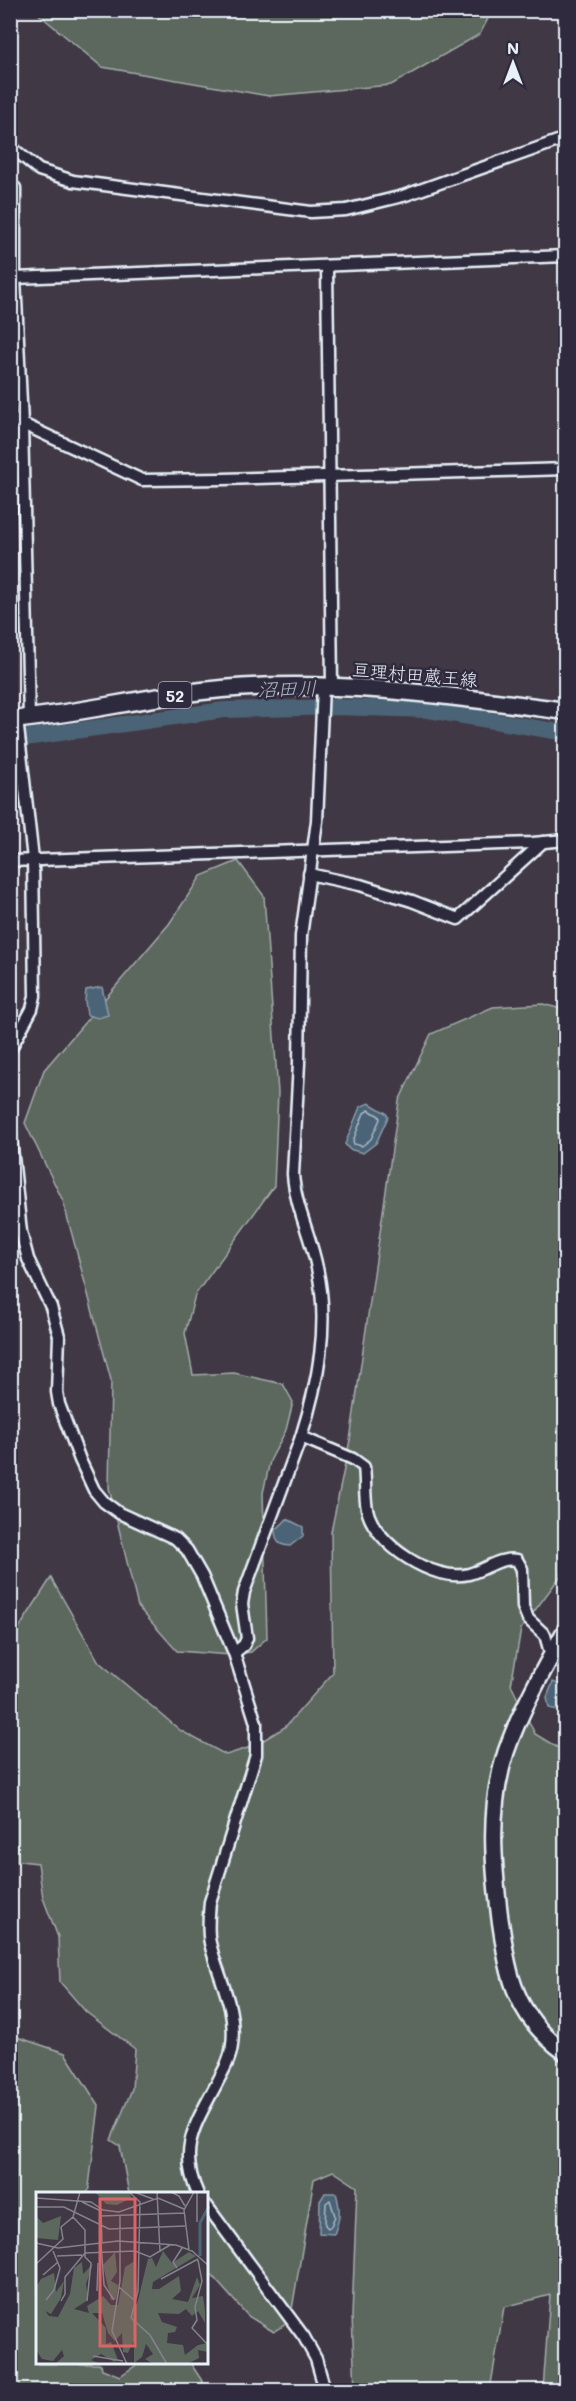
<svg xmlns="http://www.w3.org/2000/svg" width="576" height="2401" font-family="Mali,'Klee One',sans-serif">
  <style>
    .green { fill: #5c685d; stroke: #a2acaa; stroke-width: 1.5 }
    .water { fill: #4c6476; stroke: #8a9caa; stroke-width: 1.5 }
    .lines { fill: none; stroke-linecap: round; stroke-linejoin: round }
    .shore { stroke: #aab9c4; stroke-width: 1.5 }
    .river { stroke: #4c6476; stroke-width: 16 }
    .street-casing { stroke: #e8f1f8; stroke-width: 15 }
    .secondary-casing { stroke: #e8f1f8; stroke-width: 20 }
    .primary-casing { stroke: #e8f1f8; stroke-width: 21 }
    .street { stroke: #2f2a3d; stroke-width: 10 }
    .secondary { stroke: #2f2a3d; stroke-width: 15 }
    .primary { stroke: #2f2a3d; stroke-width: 16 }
    .labels { text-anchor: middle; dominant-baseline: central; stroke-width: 5; stroke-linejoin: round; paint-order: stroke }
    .shield { fill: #2f2a3d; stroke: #b0b5c0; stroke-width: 1.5 }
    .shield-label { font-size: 16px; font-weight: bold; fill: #e8f1f8 }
    .street-label { font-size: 18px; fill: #e8f1f8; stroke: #2f2a3d }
    .water-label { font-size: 20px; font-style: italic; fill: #aab9c4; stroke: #2f2a3d }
    .inset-river { fill: none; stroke: #4c6476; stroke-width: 3 }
    .inset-road { fill: none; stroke: #84828d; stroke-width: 1.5 }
    .view { fill: #db6466; fill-opacity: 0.15; stroke: #db6466; stroke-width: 3 }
    .inset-edge { fill: none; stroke: #e8f1f8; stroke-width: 3 }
  </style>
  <rect width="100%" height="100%" fill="#413845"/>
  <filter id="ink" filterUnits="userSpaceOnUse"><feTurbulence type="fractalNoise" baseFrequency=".0167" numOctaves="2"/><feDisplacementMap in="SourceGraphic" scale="12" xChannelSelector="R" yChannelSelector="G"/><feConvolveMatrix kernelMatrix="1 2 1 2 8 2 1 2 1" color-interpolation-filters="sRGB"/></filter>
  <g filter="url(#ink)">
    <!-- green -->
    <g class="green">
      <polygon points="35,11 492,11 480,34 391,85 269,96 102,67"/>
      <polygon points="238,861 264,896 278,1093 274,1186 195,1295 185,1333 193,1375 234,1373 283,1384 293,1402 286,1430 270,1461 263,1493 267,1638 251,1652 231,1655 177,1651 138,1607 109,1488 111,1380 63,1201 25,1123 44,1070 169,924 201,876"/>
      <polygon points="543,1004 565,1010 565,1570 521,1629 511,1685 535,1734 565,1752 565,2390 543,2390 550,2295 504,2307 490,2390 355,2390 352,2316 357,2187 333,2171 314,2179 290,2321 274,2332 248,2316 207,2270 207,2194 129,2194 120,2146 111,2140 132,2089 135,2049 86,2012 60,1982 58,1937 43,1898 38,1863 11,1860 10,1634 16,1633 51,1578 99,1662 181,1731 226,1755 254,1746 285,1727 333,1673 331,1532 350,1440 399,1101 431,1034 493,1007"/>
      <polygon points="11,2035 65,2053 99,2106 88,2194 38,2194 38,2364 101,2364 102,2369 120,2376 138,2364 191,2364 208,2390 11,2390"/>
    </g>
    <!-- water -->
    <g class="water">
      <polygon points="102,987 108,1015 98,1018 87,1015 85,1001 86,990"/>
      <polygon points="369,1103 386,1113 388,1117 376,1143 363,1153 349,1149 345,1144 360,1107"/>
      <path d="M287,1519L303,1527V1536L290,1546C279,1545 276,1543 275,1531Z"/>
      <polygon points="553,1682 565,1687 565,1708 561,1711 549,1708 547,1697"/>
      <path d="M325,2193H336C341,2210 340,2219 334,2234L319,2233L320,2201Z"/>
    </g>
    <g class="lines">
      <!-- shore -->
      <g class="shore">
        <polygon points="369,1110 379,1116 380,1119 371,1139 362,1146 354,1144 353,1141 364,1113"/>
        <polygon points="330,2200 335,2216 331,2226 328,2228 325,2225 326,2203"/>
      </g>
      <!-- river -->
      <polyline class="river" points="10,740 224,710 336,707 428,710 566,733"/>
      <!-- street casing -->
      <g class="street-casing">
        <g id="street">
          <polyline points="10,146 39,170 73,181 311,212 346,210 403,196 566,138"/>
          <polyline points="10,186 15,188 15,278 22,423 29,718"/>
          <polyline points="327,266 332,687"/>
          <polyline points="15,278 566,256"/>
          <polyline points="10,418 142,480 224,479 566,469"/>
          <polyline points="10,861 533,843 566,840"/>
          <polyline points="309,874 360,885 412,901 458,919 543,842"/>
          <polyline points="10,1050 32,1009 35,996 33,859 17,719"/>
          <path d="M10,1128L21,1232L28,1259L51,1307L59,1336L57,1392L59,1404L80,1460L94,1490L104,1502L119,1513L176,1539L187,1550L202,1576L234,1653L256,1723V1755L210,1902C209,1915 207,1929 210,1943C218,1978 237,2007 232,2045C231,2057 225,2068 219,2079C198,2121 176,2146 198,2194"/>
          <path d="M301,1437L353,1459L364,1467C366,1481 364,1495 367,1509C374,1544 434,1583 469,1574C486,1570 498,1557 517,1560L522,1569L523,1607L528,1619L545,1635L551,1656"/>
          <path d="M234,1653L244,1645L247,1638L242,1604L244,1592L301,1437C318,1383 330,1324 317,1268C311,1236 295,1206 293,1174L299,1063L301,936L317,821L323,687"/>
          <polyline points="207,2206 304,2337 316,2359 325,2390"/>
        </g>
      </g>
      <!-- secondary casing -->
      <g class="secondary-casing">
        <path id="secondary" d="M566,1629C545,1667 520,1711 506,1752C488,1807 493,1863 500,1919C504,1944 507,1971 517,1994C527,2018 545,2038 566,2053"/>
      </g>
      <!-- primary casing -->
      <g class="primary-casing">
        <path id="primary" d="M10,720C81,714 151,695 222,689C337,679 451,696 566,711"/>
      </g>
      <!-- street -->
      <use href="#street" class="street"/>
      <!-- secondary -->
      <use href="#secondary" class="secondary"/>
      <!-- primary -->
      <use href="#primary" class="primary"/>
    </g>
  </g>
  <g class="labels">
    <!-- shield labels -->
    <rect class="shield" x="158.5" y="682" width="33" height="26" rx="4.5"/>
    <g class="shield-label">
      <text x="175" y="695">52</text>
    </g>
    <!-- street labels -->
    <g class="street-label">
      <text transform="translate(415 674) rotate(5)">亘理村田蔵王線</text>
    </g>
    <!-- water labels -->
    <g class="water-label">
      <text transform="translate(287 688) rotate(-2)">沼田川</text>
    </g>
  </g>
  <!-- overview -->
  <g transform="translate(36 2192)">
    <rect width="172" height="172" fill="#413845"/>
    <path d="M59,0H94L95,6L81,13L70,12ZM0,24L7,31L25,24L22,48L0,46ZM127,59L136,71L153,60L160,64L117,90L116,97H123L143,84L145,99L136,107L152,110L161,85L164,93L156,106L167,104L169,119V131L162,119L156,124L150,117L143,122L122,121L126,130L141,135L139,140L132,141L131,151L147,153L149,163L162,153L172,151V160L162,158L163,166L151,172H117L109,167L117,162L110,152L106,165L98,171V148L92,161L87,160L86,141L79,149L72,141L66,121H56L70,136V152L75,150L82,168L78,170L65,162L55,168L65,172H19L28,164L26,158L17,169L6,167L0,158V95L5,87L18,81L20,100L28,89L25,106L15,122L9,119L13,124L22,125L34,102L38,76L46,70L47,82L57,72L50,92L52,108L38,117L53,121L51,114L67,104L75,113H82L89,75L99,69L101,100L97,113L101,112L112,67L116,66L120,75ZM79,60L81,80L75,89L82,93L80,107L75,108L67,73Z" fill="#5c685d"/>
    <path class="inset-river" d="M164,64V31L173,14"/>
    <path class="inset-road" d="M93,0L104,10L102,99L95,126L114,143L131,172M98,0L117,7M121,0L124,60M135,0L143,4L149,14M161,0V30M0,6L55,10L67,18L83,20L122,6L148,17M46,10L65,19L66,50M0,15H28L73,37L149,34M65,24L148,21M84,24V49M37,25L49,38V65L55,71L51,109M84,49V89L76,139L91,172M0,51L22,56L82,49L140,53L156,59L173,74M65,51L68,93L78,108M153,58L148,18L158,0M21,64L46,63M162,68L166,89L159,115L161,128L156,136L173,154M0,72L27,47L25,35L37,25L44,0M141,76L137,70L146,56M7,83L22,70M125,87L162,67M83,95L98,108M61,99L62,71M10,108L18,98L24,76L17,59M25,109L29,102V85L49,61L99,59L114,65L134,53M57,164L87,169"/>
    <path class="view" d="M64,7H99V154H64Z"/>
    <rect width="172" height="172" class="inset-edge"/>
  </g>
  <!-- margin -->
  <rect width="576" height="2401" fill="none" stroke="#2f2a3d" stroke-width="36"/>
  <rect x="18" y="18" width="540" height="2365" fill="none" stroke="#e8f1f8" stroke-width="2" filter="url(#ink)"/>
  <!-- north arrow -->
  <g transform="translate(513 63)" stroke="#2f2a3d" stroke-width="4.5" paint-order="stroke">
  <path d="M0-4.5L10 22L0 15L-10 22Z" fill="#e8f1f8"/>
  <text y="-9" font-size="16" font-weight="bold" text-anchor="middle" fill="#e8f1f8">N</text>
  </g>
</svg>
